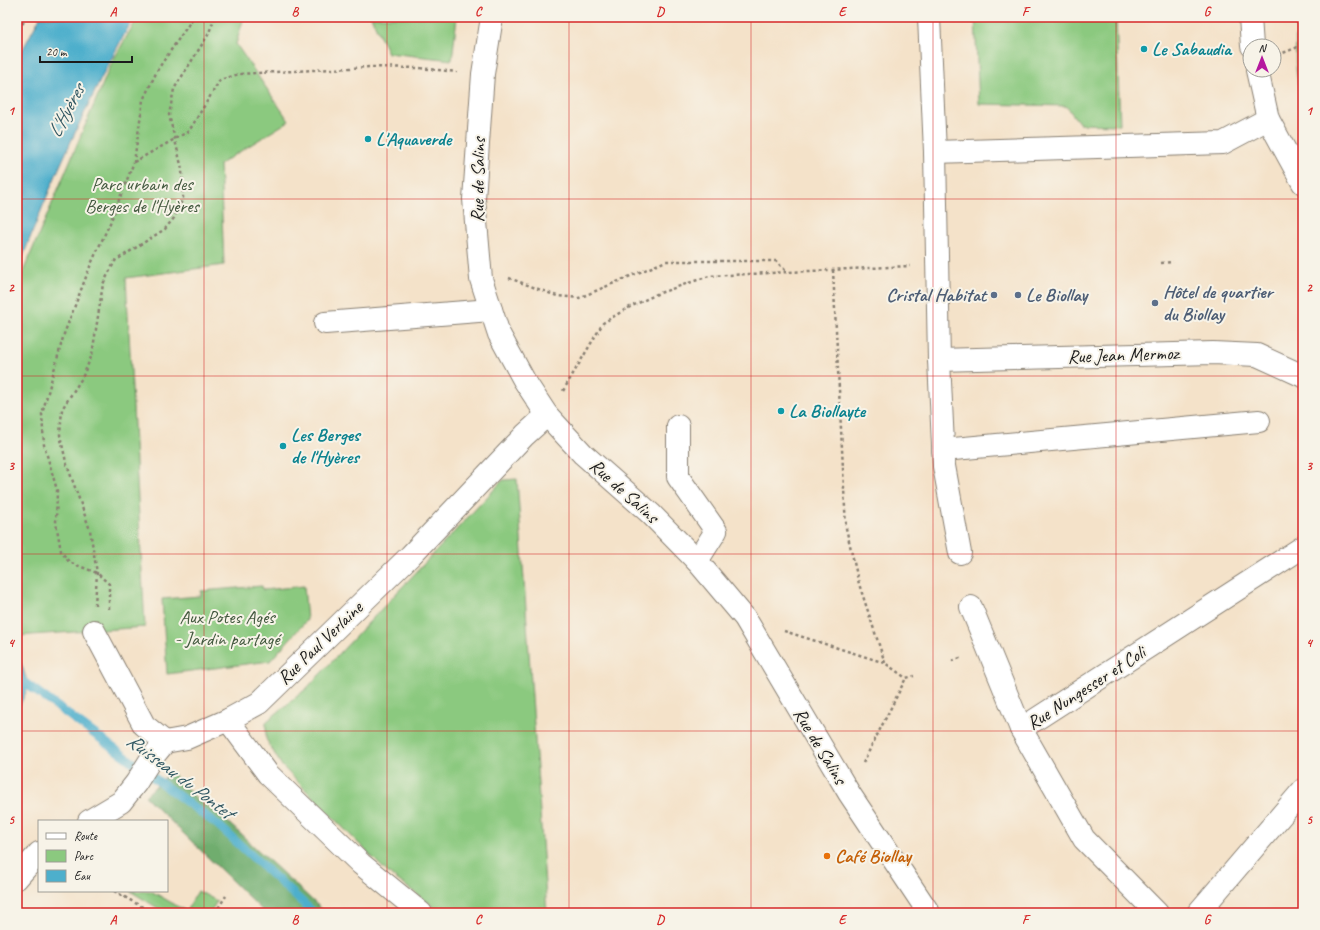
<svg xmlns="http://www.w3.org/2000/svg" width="1320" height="930" font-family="Caveat,sans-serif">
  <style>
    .green { fill: #8bc97f; stroke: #54724e }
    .forest { fill: #70ad6e; stroke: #466445 }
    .water { fill: #4dafcc; stroke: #346674 }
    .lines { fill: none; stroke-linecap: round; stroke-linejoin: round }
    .stream { stroke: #4dafcc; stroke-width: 9 }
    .minor-casing { stroke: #887f72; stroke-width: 24 }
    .path { stroke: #887f72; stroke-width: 2.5; stroke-dasharray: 3 3; stroke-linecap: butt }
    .minor { stroke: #fff; stroke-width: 22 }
    .grid { fill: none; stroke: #d62828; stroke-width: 1; stroke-opacity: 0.55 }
    .culture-dot { fill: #0f9aa8; stroke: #f7f3e8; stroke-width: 1.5 }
    .service-dot { fill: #5c6f8a; stroke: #f7f3e8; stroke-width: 1.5 }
    .food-dot { fill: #e8710a; stroke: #f7f3e8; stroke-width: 1.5 }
    .labels { text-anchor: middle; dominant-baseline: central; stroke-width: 4; stroke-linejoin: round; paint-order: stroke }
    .culture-label { font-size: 19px; font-weight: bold; fill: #0d838f; stroke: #f7f3e8; text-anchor: start }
    .street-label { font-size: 19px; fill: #1c1c1c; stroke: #f7f3e8 }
    .park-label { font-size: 19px; fill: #43593f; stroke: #f7f3e8 }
    .service-label { font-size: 19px; font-weight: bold; fill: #4e5e75; stroke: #f7f3e8; text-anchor: start }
    .food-label { font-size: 19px; font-weight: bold; fill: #c56008; stroke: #f7f3e8; text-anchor: start }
    .water-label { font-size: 20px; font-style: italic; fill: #305762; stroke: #f7f3e8 }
    .neatline { fill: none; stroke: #d62828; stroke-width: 1.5 }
    .grid-label { font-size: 13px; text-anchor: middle; font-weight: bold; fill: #d62828 }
  </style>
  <rect width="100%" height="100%" fill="#f7f3e8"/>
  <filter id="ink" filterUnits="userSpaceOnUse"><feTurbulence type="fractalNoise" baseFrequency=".025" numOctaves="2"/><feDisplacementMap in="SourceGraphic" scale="8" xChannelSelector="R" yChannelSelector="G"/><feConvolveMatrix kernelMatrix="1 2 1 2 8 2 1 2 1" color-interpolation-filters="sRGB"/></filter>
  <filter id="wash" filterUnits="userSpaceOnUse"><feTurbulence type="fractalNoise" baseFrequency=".012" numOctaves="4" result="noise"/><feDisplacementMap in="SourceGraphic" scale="16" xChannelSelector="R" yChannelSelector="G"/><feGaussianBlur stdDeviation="0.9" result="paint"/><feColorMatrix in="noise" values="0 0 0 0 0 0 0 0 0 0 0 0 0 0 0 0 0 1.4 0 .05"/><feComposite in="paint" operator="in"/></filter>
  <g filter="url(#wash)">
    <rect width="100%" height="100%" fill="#f4e2c9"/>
    <!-- green -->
    <g class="green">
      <polygon points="138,17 244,17 236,44 289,121 220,164 224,265 126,278 145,627 17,636 17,286 112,62"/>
      <polygon points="371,17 457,17 452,60 388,53"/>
      <polygon points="975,17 1116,17 1120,125 1080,124 1066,106 979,104"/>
      <path d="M1296,17H1303V102C1293,76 1296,45 1296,17Z"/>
      <polygon points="517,479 547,913 442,913 387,872 282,766 266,739 266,722 307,688 503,480"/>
      <polygon points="262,586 263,590 304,586 307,620 270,661 167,674 162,599 201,596 201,591"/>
      <polygon points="130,891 151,891 186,911 198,891 217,901 210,913 166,913"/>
    </g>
    <!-- forest -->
    <polygon class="forest" points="171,772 197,799 219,814 326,913 265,913 145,796"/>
    <!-- water -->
    <g class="water">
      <path d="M40,17H134C88,99 50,184 17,272V60Z"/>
      <polygon points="17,652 29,686 17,711"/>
    </g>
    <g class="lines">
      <!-- stream -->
      <polyline class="stream" points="17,677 218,825 314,913"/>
    </g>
  </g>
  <g filter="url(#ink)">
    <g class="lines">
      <!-- minor casing -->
      <g class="minor-casing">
        <g id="minor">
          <polyline points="492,17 483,74 474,199 481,279 499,334 524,380 547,415 583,454 651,514 697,561 745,618 849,793 929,913"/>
          <polyline points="929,17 935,152 939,360 944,466 960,553"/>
          <polyline points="1250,17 1252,46"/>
          <polyline points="1257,70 1268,119 1303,183"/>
          <polyline points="935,152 1223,143 1268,119"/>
          <polyline points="325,323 491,310"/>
          <polyline points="939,360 1213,353 1257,355 1303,376"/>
          <polyline points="678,426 678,477 716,531 697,561"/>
          <polyline points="943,450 1259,421"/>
          <polyline points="971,607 1021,729 1084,839 1157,913"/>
          <polyline points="94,631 144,725 165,742 187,738 228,720 259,703 410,556 525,435 547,415"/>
          <polyline points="228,720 268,774 361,864 421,913"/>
          <polyline points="1021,729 1303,547"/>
          <polyline points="89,821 121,802 136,783 151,759 165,742"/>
          <polyline points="17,878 39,853"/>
          <polyline points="1198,913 1303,790"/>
        </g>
      </g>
      <!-- path -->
      <g class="path">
        <polyline points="17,35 26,17"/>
        <polyline points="1278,55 1303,45"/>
        <polyline points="134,162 189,131 220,80 239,74 369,67 419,68 457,72"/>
        <polyline points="1161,263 1173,262"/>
        <polyline points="833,270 846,528 859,584 885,663"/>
        <polyline points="509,278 557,296 579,298 666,261 776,261 787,272"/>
        <polyline points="563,391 603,323 626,309 657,294 709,276 910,266"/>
        <polyline points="95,605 97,573 90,530 66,462 60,435 62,409 82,378 92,355 103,284 115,261 165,229 174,218 183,198 182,169 169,115 174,89 208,35 215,17"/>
        <polyline points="109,609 109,584 97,573 69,562 61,551 56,523 57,490 44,445 42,414 64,334 91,264 110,223 134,162 143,100 158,69 191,21 192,17"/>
        <polyline points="784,631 885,663 906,678"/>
        <polyline points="952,661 963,657"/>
        <polyline points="863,763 906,678 914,676"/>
        <polyline points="114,891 153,913"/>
        <polyline points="215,913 226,896"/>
      </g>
      <!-- minor -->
      <use href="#minor" class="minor"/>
    </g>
  </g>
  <!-- grid -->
  <path class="grid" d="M204,17V913M387,17V913M569,17V913M751,17V913M933,17V913M1116,17V913M17,199H1303M17,376H1303M17,554H1303M17,731H1303"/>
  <!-- markers -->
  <g class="culture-dot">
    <circle cx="1144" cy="49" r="4"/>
    <circle cx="368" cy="139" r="4"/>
    <circle cx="781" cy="411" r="4"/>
    <circle cx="283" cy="446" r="4"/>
  </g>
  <g class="service-dot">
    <circle cx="994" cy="295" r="4"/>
    <circle cx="1018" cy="295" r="4"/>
    <circle cx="1155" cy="303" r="4"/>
  </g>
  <circle class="food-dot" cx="827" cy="856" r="4"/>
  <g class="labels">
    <!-- culture labels -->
    <g class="culture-label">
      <text x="1152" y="49">Le Sabaudia</text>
      <text x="376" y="139">L'Aquaverde</text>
      <text x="789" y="411">La Biollayte</text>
      <text x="291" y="435">Les Berges<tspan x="291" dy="22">de l'Hyères</tspan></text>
    </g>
    <!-- street labels -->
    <g class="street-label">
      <text transform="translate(478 180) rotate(-89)">Rue de Salins</text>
      <text transform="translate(1123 355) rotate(-2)">Rue Jean Mermoz</text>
      <text transform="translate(624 491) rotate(42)">Rue de Salins</text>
      <text transform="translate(320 643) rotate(-44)">Rue Paul Verlaine</text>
      <text transform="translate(1086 688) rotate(-33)">Rue Nungesser et Coli</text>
      <text transform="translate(820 746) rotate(59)">Rue de Salins</text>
    </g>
    <!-- park labels -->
    <g class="park-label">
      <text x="142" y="184">Parc urbain des<tspan x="142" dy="22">Berges de l'Hyères</tspan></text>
      <text x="227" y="617">Aux Potes Agés<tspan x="227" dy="22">- Jardin partagé</tspan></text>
    </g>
    <!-- service labels -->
    <g class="service-label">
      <text x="1163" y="292">Hôtel de quartier<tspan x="1163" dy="22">du Biollay</tspan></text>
      <text x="986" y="295" text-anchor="end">Cristal Habitat</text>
      <text x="1026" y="295">Le Biollay</text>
    </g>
    <!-- food labels -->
    <g class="food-label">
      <text x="835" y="856">Café Biollay</text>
    </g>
    <!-- water labels -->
    <g class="water-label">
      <text transform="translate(66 111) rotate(-62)">L'Hyères</text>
      <text transform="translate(180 776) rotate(37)">Ruisseau du Pontet</text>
    </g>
  </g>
  <!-- margin -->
  <rect width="1320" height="930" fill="none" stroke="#f7f3e8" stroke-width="44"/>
  <!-- legend -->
  <rect x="38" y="820" width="130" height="72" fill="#f7f3e8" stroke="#9f9d96"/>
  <rect x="46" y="833" width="20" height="6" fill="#ffffff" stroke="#9f9d96"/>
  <text x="74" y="840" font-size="12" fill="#1c1c1c">Route</text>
  <rect x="46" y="850" width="20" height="12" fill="#8bc97f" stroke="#9f9d96"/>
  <text x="74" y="860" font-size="12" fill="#1c1c1c">Parc</text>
  <rect x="46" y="870" width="20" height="12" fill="#4dafcc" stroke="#9f9d96"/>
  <text x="74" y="880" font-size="12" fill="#1c1c1c">Eau</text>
  <!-- north arrow -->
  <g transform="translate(1262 58)"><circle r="19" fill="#f7f3e8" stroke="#9f9d96"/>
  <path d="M0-3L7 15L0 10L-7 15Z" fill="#b5179e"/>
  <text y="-6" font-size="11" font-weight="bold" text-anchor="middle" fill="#1c1c1c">N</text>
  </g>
  <!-- scale -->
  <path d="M40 56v6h92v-6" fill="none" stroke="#1c1c1c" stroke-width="2"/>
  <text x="46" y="56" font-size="12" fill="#1c1c1c" stroke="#f7f3e8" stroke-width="3" paint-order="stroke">20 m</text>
  <rect x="22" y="22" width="1276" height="886" class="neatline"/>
  <g class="grid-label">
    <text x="113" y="16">A</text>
    <text x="295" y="16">B</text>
    <text x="478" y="16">C</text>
    <text x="660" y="16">D</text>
    <text x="842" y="16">E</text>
    <text x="1025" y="16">F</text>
    <text x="1207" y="16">G</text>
    <text x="11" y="115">1</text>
    <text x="1309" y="115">1</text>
    <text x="11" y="292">2</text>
    <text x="1309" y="292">2</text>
    <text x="11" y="470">3</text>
    <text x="1309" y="470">3</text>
    <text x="11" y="647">4</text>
    <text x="1309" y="647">4</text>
    <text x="11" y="824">5</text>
    <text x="1309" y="824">5</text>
    <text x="113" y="924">A</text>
    <text x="295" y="924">B</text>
    <text x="478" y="924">C</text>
    <text x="660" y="924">D</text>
    <text x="842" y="924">E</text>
    <text x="1025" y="924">F</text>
    <text x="1207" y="924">G</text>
  </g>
</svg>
